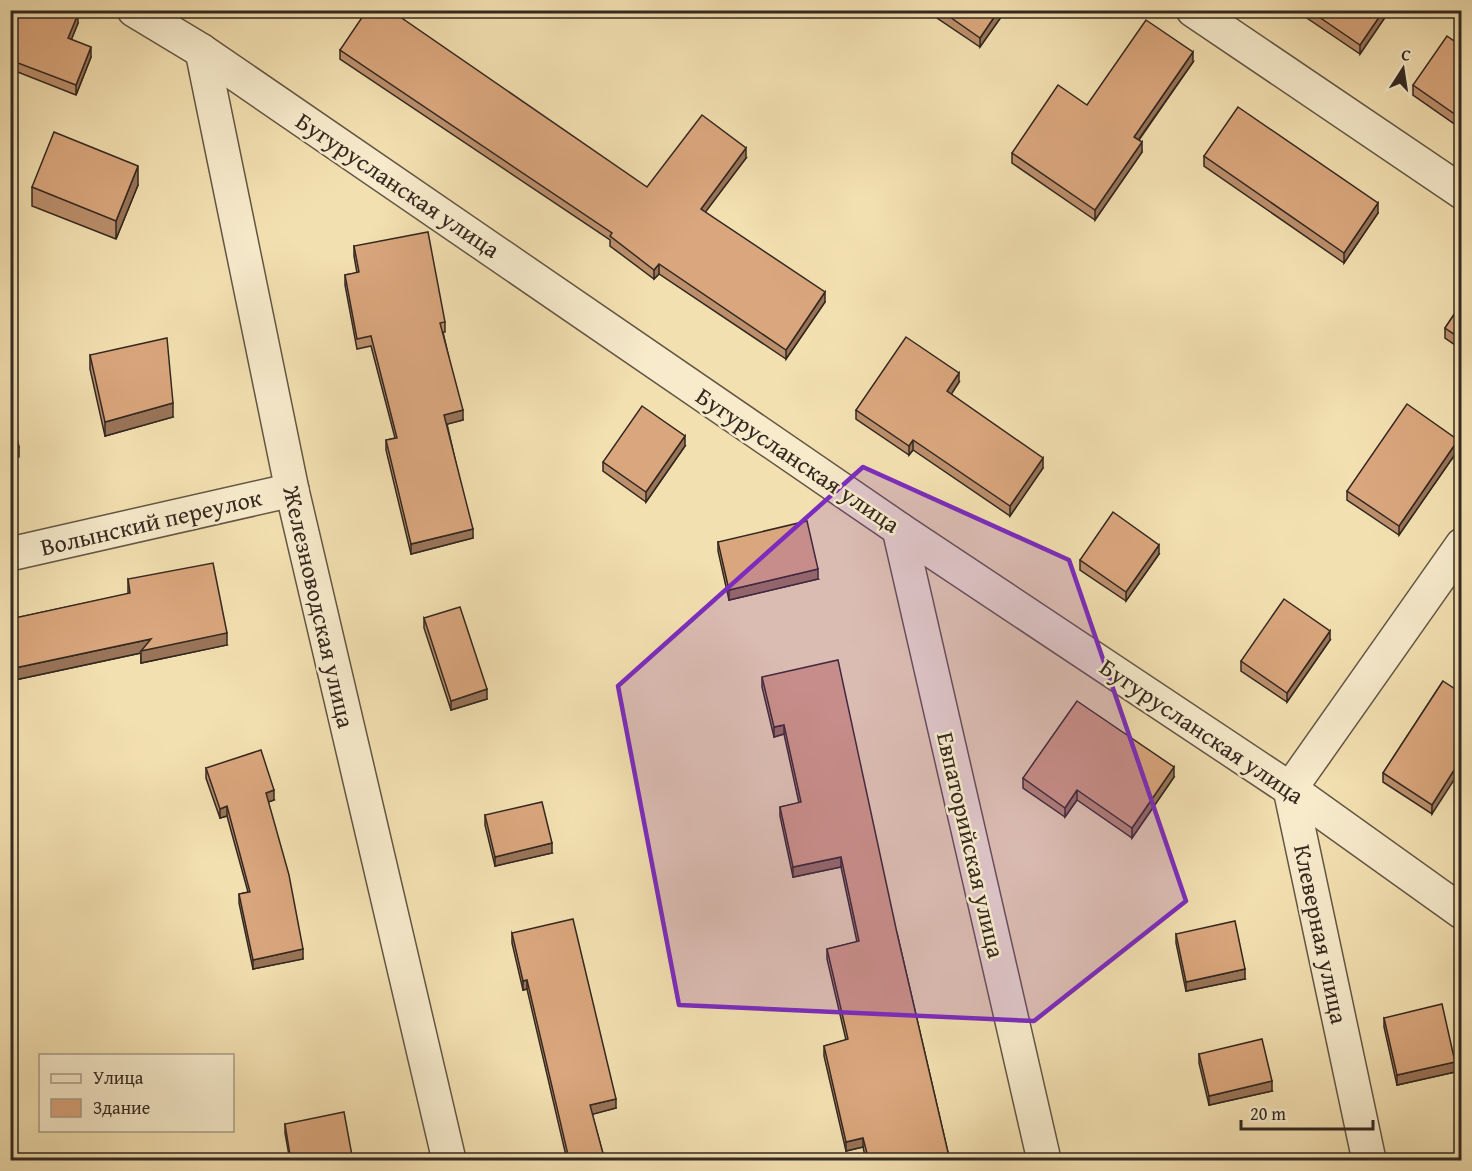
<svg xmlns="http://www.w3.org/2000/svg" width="1472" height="1171" font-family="'Gentium Book Plus',serif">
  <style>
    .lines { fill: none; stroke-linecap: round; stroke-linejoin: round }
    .street-casing { stroke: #635644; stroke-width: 36 }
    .street { stroke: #f7ebcc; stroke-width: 33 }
    .wall { fill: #bb8f6c; stroke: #332820; stroke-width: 1.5 }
    .shaded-wall { fill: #997458; stroke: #332820; stroke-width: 1.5 }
    .building { fill: #daa67d; stroke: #332820; stroke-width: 1.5 }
    .marked { fill: #7b2cbf; fill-opacity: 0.2; stroke: #7b2cbf; stroke-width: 4.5; stroke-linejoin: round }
    .labels { text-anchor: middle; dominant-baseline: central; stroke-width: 5; stroke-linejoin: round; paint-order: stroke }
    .street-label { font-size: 24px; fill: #332820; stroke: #f7ebcc }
  </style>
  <rect width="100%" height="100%" fill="#f3e0b1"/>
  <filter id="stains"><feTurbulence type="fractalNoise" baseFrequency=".00333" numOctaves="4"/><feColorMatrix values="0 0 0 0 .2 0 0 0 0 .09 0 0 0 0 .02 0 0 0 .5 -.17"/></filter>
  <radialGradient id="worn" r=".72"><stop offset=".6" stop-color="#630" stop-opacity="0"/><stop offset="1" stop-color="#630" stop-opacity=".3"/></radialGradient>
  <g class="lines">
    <!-- street casing -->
    <g class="street-casing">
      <g id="street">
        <polyline points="134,10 202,51 899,529 1290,789 1462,912"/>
        <polyline points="1193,10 1462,192"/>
        <polyline points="202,51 292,490 449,1160"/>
        <polyline points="899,529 1044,1160"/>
        <polyline points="10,554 292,490"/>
        <polyline points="1369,1160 1290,789 1462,545"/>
      </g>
    </g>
    <!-- street -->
    <use href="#street" class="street"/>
  </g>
  <!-- wall -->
  <g class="wall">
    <polygon points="937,10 1006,10 980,47 937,18"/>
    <polygon points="1295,10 1390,10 1360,54"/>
    <polygon points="78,23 71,40 91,57 76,95 10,69 10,39"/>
    <polygon points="1461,46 1456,125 1413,95 1413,85"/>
    <polygon points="340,50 647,187 746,158 705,212 825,302 786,359 659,274 654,279 610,246 610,240 340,59"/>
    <polygon points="1193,62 1139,140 1142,152 1095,220 1012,163 1012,153 1087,105"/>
    <polygon points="1204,156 1378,213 1344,263 1204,166"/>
    <polygon points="138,185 116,239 32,206 32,187"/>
    <polygon points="354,246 445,322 445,332 443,332 463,420 447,424 473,538 411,554 386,450 386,440 395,438 371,346 357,349 345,285 345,275 357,273 354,256"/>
    <polygon points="1461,304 1461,349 1445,338 1445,328"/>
    <polygon points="90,355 173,417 105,436 90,369"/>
    <polygon points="959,382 951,394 1043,468 1010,516 913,450 909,455 856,419 856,410"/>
    <polygon points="685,446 646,502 603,471 603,462"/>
    <polygon points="1458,450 1399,535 1347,500 1347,491"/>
    <polygon points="718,542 818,579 729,600 718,551"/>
    <polygon points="1159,554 1126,601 1080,570 1080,560"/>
    <polygon points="128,579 227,645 141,663 141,653 10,681 10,619 128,594"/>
    <polygon points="424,618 487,699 451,710 424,628"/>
    <polygon points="1330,640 1287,702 1241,671 1241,661"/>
    <polygon points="762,677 897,933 950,1161 866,1161 863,1147 846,1151 824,1056 824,1046 846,1040 827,959 827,949 857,942 841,867 793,877 780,816 780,807 799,803 784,734 774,737 762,687"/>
    <polygon points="1443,681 1432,814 1383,782 1383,773"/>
    <polygon points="206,768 274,800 268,802 303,959 253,969 239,903 239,894 248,892 227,816 220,818 206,778"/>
    <polygon points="1174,777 1132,838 1077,800 1065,817 1023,788 1023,778"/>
    <polygon points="485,815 552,853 495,866 485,825"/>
    <polygon points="512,933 616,1108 592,1114 605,1161 567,1160 527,989 523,990 512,943"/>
    <polygon points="1176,934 1245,979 1186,991 1176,943"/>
    <polygon points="1384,1018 1455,1072 1397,1085 1384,1027"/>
    <polygon points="1199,1054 1272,1091 1209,1105 1199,1063"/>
    <polygon points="285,1124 353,1161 290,1161 285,1133"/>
  </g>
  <!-- shaded-wall -->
  <g class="shaded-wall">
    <polygon points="999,10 1006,10 980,47 980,38"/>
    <polygon points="1384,10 1390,10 1360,54 1360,45"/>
    <polygon points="78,14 78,23 68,48 68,38"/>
    <polygon points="91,47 91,57 76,95 76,85"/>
    <polygon points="1193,52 1193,62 1134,146 1134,137"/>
    <polygon points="1461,107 1461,117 1456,125 1456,115"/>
    <polygon points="1142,142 1142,152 1095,220 1095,210"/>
    <polygon points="746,148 746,158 701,218 701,209"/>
    <polygon points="138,166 138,185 116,239 116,221"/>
    <polygon points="1378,203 1378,213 1344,263 1344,253"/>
    <polygon points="659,264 659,274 654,279 654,270"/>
    <polygon points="825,292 825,302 786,359 786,350"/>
    <polygon points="959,373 959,382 947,401 947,391"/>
    <polygon points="173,403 173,417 105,436 105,422"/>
    <polygon points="463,410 463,420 444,425 444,415"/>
    <polygon points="685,436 685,446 646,502 646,492"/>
    <polygon points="913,440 913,450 909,455 909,446"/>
    <polygon points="1458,440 1458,450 1399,535 1399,526"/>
    <polygon points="19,447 19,457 10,459 10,449"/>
    <polygon points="1043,458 1043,468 1010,516 1010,506"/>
    <polygon points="473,529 473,538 411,554 411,544"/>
    <polygon points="1159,545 1159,554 1126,601 1126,592"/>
    <polygon points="818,569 818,579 729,600 729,590"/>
    <polygon points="1330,631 1330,640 1287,702 1287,693"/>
    <polygon points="227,633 227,645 141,663 141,653 10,681 10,669 151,639"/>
    <polygon points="487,689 487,699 451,710 451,701"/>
    <polygon points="784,725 784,734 774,737 774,727"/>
    <polygon points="1461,759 1461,769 1432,814 1432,805"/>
    <polygon points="1174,767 1174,777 1132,838 1132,828"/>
    <polygon points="274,790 274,800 266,803 266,793"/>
    <polygon points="1077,790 1077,800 1065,817 1065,808"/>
    <polygon points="227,806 227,816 220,818 220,809"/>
    <polygon points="552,843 552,853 495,866 495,857"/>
    <polygon points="841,857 841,867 793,877 793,867"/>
    <polygon points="303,949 303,959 253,969 253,960"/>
    <polygon points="1245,969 1245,979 1186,991 1186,982"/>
    <polygon points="527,980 527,989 523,990 523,981"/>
    <polygon points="1455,1062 1455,1072 1397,1085 1397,1075"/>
    <polygon points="1272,1081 1272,1091 1209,1105 1209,1096"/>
    <polygon points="616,1099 616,1108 590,1115 590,1105"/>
    <polygon points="863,1138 863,1147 846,1151 846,1142"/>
  </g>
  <!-- building -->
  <g class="building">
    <polygon points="21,10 70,10 78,14 68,38 91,47 76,85 10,60 10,39"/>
    <polygon points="367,10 390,10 647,187 702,115 746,148 701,209 825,292 786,350 659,264 654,270 610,236 612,233 340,50"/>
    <polygon points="940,10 999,10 980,38"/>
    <polygon points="1309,10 1384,10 1360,45"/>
    <polygon points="1146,20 1193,52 1134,137 1142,142 1095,210 1012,153 1058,85 1087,105"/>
    <polygon points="1447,36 1461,46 1461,107 1456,115 1413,85"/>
    <polygon points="1238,107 1378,203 1344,253 1204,156"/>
    <polygon points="54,132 138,166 116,221 32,187"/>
    <polygon points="428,232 445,322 440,323 463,410 444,415 473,529 411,544 386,440 397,438 371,336 357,339 345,275 359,272 354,246"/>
    <polygon points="1461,304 1461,339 1445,328"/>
    <polygon points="906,337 959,373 947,391 1043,458 1010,506 913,440 909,446 856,410"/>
    <polygon points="167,338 173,403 105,422 90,355"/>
    <polygon points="1407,404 1458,440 1399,526 1347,491"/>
    <polygon points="642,406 685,436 646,492 603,462"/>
    <polygon points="10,407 19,447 10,449"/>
    <polygon points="1113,512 1159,545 1126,592 1080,560"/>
    <polygon points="807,521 818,569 729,590 718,542"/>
    <polygon points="213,563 227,633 141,651 151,639 10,669 10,619 130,593 128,579"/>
    <polygon points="1284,599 1330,631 1287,693 1241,661"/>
    <polygon points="460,607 487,689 451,701 424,618"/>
    <polygon points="838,660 897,933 950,1161 869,1161 863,1138 846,1142 824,1046 848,1039 827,949 859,941 841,857 793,867 780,807 801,802 784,725 774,727 762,677"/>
    <polygon points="1443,681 1461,693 1461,759 1432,805 1383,773"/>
    <polygon points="1077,701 1174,767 1132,828 1077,790 1065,808 1023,778"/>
    <polygon points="261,750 274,790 266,793 289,875 303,949 253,960 239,894 250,892 227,806 220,809 206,768"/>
    <polygon points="542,802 552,843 495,857 485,815"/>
    <polygon points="573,919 616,1099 590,1105 605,1161 565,1161 569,1159 527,980 523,981 512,933"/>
    <polygon points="1235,921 1245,969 1186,982 1176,934"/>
    <polygon points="1442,1004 1455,1062 1397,1075 1384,1018"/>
    <polygon points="1262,1039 1272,1081 1209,1096 1199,1054"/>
    <polygon points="344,1112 353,1161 291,1161 285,1124"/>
    <polygon points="1461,1156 1461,1161 1444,1161"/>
  </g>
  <!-- marked area -->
  <path class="marked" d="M863,467L1069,560L1186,901L1034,1021L679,1005L618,686Z"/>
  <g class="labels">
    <!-- street labels -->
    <g class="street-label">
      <text transform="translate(398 185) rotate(34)">Бугурусланская улица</text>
      <text transform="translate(798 460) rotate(34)">Бугурусланская улица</text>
      <text transform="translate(151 522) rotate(-13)">Волынский переулок</text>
      <text transform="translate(319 607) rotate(77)">Железноводская улица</text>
      <text transform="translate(1202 731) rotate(34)">Бугурусланская улица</text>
      <text transform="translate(971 845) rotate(77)">Евпаторийская улица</text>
      <text transform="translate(1321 934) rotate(78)">Клеверная улица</text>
    </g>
  </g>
  <!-- margin -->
  <rect width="1472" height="1171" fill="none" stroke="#f3e0b1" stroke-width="36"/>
  <rect x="12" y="12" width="1448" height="1147" fill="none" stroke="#332820" stroke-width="3"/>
  <rect x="18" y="18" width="1436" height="1135" fill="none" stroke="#332820" stroke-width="1.5"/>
  <!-- legend -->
  <rect x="39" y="1054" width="195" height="78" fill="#f7ebcc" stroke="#a99d87" stroke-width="1.5"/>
  <rect x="51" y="1074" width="30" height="9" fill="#f7ebcc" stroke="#a99d87" stroke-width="1.5"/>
  <text x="93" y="1084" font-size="18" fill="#332820">Улица</text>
  <rect x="51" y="1099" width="30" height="18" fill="#daa67d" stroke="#a99d87" stroke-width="1.5"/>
  <text x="93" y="1114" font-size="18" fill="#332820">Здание</text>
  <!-- north arrow -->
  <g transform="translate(1403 69) rotate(12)" stroke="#f7ebcc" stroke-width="4.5" paint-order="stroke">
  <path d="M0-4.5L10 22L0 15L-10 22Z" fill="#332820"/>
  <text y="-9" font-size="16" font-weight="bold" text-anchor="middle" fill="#332820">С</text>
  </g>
  <!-- scale -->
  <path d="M1241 1120v9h132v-9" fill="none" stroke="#332820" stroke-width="3"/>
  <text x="1250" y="1120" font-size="18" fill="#332820" stroke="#f7ebcc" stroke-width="4.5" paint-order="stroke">20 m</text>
  <rect width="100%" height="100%" filter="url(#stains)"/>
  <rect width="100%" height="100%" fill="url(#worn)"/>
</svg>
